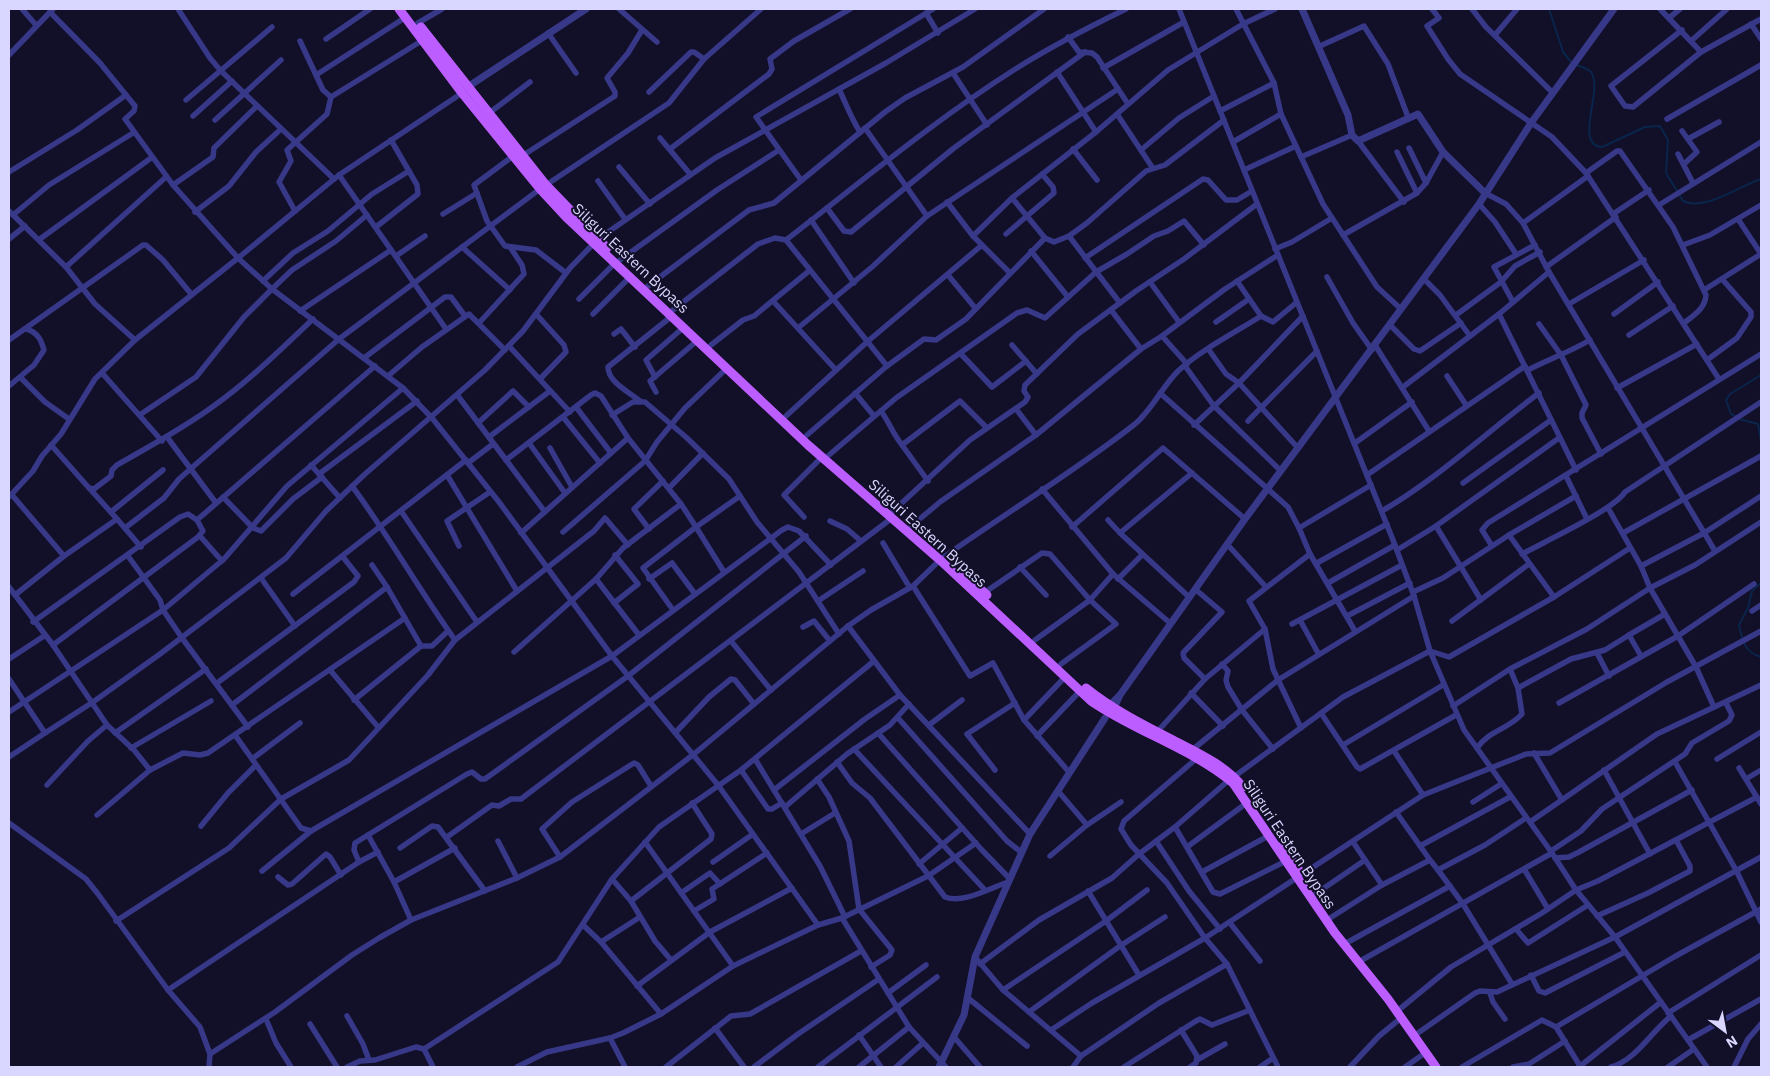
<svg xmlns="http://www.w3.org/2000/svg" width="1770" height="1076" font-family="'IBM Plex Sans',sans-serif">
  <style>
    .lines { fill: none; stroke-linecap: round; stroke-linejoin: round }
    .stream { stroke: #0a254b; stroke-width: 2 }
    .minor { stroke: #383889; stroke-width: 5.5 }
    .tertiary { stroke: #383889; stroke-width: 7 }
    .primary { stroke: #bc5dff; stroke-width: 9 }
    .labels { text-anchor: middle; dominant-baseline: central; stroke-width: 4; stroke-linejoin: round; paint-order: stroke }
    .street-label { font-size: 15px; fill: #d9d6ff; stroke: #120f28 }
  </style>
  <rect width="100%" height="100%" fill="#120f28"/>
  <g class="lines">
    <!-- stream -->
    <g class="stream">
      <polyline points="1549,9 1563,52 1572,63"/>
      <path d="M1577,65C1581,67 1587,68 1591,72C1604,90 1573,145 1602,147L1645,127L1660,126L1668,140L1666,173L1683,201C1704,212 1741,185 1761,179"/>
      <polyline points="1735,416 1731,414 1726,400 1730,394 1761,375"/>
      <polyline points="1739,419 1758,424 1761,441"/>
      <path d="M1761,583L1752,591L1748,608L1739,625C1742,640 1745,653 1761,657"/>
    </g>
    <!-- minor -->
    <g class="minor">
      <polyline points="22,9 36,25"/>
      <polyline points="178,9 210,58 221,71 334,179"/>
      <polyline points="619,9 657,42"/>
      <polyline points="1179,9 1393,540 1414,596 1430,651 1464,730 1552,853 1576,890 1615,937 1707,1067"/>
      <polyline points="1236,9 1274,83 1281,114 1323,204 1377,287 1401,309"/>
      <polyline points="1432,9 1439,18 1427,26 1448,59 1460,74 1552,137 1586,173 1719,379"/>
      <polyline points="1472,9 1486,27 1553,93"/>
      <polyline points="1660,9 1701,52"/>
      <polyline points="50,12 100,63 135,106 134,111 125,119 173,185 238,258 339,175 462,93"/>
      <polyline points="926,13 938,33"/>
      <polyline points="1669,18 1680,9"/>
      <polyline points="418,23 442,9"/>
      <polyline points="1751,24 1761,39"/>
      <polyline points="1682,30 1611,86 1625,106 1633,107 1701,52 1761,19"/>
      <polyline points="548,33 576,73"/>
      <polyline points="1495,35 1517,9"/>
      <polyline points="1068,37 1079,52 1092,53 1097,57 1128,104"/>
      <polyline points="326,39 370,9"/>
      <polyline points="300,41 323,90 331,97 423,40"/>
      <polyline points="1691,41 1727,9"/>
      <polyline points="1320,46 1364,26 1388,64 1408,117"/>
      <polyline points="9,55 53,9"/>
      <polyline points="1103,68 1184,22"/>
      <polyline points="1057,72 1096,132"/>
      <polyline points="953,73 987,125"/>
      <polyline points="316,75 406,17"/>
      <path d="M839,89C846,104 851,118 860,132"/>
      <polyline points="649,92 691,52 694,52 704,59"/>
      <polyline points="186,100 272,27"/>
      <polyline points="1220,111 1274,83"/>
      <polyline points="488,114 530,82"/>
      <polyline points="1117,114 1152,167"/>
      <polyline points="193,116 232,81"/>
      <polyline points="1667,119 1761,65"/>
      <polyline points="215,120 281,60"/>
      <polyline points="865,128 927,216"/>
      <polyline points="1682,131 1697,152 1684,164"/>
      <polyline points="660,138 690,174"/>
      <polyline points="1688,139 1719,122"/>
      <polyline points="1358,141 1404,202"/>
      <polyline points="1233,142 1281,114"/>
      <polyline points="1409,148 1426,183"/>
      <polyline points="670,149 769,74 772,69 770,59 794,41 850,9"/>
      <polyline points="1073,149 1097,180"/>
      <polyline points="1141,150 1179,118 1214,96"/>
      <polyline points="1397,152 1417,193"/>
      <polyline points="1678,154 1693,183"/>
      <polyline points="513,156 474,185 487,221 505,246 536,250 566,273"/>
      <polyline points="522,156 615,96 615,92 607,78 628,53 642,30"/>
      <polyline points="1301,157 1352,135"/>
      <polyline points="619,167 650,204"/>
      <polyline points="1244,170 1296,146"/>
      <polyline points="9,172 77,130 126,95"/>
      <path d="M1586,173L1617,151H1620L1673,227L1706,295C1705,309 1694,315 1684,323"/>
      <polyline points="339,175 446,329"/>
      <polyline points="801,180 756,117 933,9"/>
      <polyline points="598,181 625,219"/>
      <polyline points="173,185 213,157 214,148 257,106"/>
      <polyline points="546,185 669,103 704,59 761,9"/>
      <polyline points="1485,193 1506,204 1523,223 1549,272 1715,551"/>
      <polyline points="1012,198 1045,238"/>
      <polyline points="947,202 973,236 1010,273"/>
      <polyline points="1479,204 1495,222 1516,254"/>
      <polyline points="1659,205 1761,142"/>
      <polyline points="827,208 844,231 851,232 954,148 1085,52"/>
      <polyline points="9,211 66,267 95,304 135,340"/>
      <polyline points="295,211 279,182 291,161 287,150 327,114 331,97"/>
      <polyline points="195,212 229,186 256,152 281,129"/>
      <polyline points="443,214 477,193"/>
      <polyline points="1613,214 1649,190"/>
      <polyline points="13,215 49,185 133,133"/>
      <polyline points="1738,219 1761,254"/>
      <polyline points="811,220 854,283"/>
      <polyline points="1523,223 1588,176"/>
      <polyline points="376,227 418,194 417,185 391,140"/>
      <polyline points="1006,234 1054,193 1053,187 1042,174"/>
      <polyline points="1343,235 1417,193 1426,183 1443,152"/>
      <polyline points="973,236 1012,198 1096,132 1168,70 1243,24 1275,9"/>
      <polyline points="1069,236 1120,303"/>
      <polyline points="9,239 25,226"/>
      <polyline points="40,239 151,158"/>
      <polyline points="786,240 887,366"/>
      <polyline points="1683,245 1710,235 1761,205"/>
      <polyline points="462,247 510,290"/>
      <polyline points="1275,249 1292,242 1332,218"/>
      <polyline points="1031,251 1068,297"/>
      <polyline points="396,256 425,236"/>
      <polyline points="1085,258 1203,179 1208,180 1226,200 1237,200 1252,191"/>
      <polyline points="620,260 717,190 779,150"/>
      <polyline points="66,267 166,177"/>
      <polyline points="1546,267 1616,217"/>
      <polyline points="948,275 976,309"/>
      <polyline points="1327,277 1353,323 1372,350"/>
      <polyline points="1424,279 1440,295 1470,336"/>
      <polyline points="263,281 293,253 328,231 372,194 409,171"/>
      <polyline points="1237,281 1261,316"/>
      <polyline points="1150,282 1179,322"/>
      <polyline points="648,286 749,210 774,203 885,112 905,98 963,67 1044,9"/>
      <polyline points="1704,290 1761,254"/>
      <polyline points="579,299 615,263"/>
      <polyline points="773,301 836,370"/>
      <polyline points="1513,302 1494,267 1535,245"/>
      <polyline points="1569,304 1644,260"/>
      <path d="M673,310L758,244L775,238L786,240C862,181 936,119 1017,68C1052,46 1089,27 1126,9"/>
      <polyline points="1111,310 1141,349"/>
      <polyline points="300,311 391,250"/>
      <polyline points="536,314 564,345 566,352 540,379"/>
      <polyline points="593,314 630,277"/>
      <polyline points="1499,314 1576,470"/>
      <polyline points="1614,314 1658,282"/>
      <polyline points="1456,315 1501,282 1515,266 1540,252"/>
      <polyline points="1216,322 1249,299"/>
      <polyline points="479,323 524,274 522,265 510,247"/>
      <polyline points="1539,324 1561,355 1586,405 1582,413 1582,418 1601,454"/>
      <polyline points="1390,325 1414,349 1420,351 1461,323"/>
      <polyline points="798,328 872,267 927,216 1118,89"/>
      <polyline points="614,334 621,329 635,347"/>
      <polyline points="1629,335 1673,306"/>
      <polyline points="1162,336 1187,364"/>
      <polyline points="9,340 143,245 146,245 163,260 192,295"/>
      <polyline points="711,345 743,320 754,316 810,270"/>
      <polyline points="1012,345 1037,374"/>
      <polyline points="1375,345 1429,431"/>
      <polyline points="509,346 570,412"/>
      <polyline points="1209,350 1226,374 1239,383 1298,448"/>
      <polyline points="961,354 992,387 1026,361"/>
      <polyline points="364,358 445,297 451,297 465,316"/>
      <polyline points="1707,360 1737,338 1751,317 1751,312 1722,279"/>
      <polyline points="1185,366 1214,406 1281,471"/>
      <path d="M1528,370C1549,359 1570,352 1590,340"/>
      <polyline points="102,373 162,441"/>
      <polyline points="388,376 422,347 469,314 505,350"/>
      <polyline points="1447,376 1466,405"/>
      <polyline points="655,377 646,360 684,327"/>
      <polyline points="21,378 45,402 69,419"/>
      <path d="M9,386L34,365L44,350C41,339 37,332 26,329"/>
      <polyline points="1403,387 1499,314 1549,272"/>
      <polyline points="1617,388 1697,344"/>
      <polyline points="656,392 650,381 698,340"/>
      <polyline points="855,393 874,416"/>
      <polyline points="1160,393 1288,507 1299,528"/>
      <polyline points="458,396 506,460 591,395 595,393 601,396 628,438 681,504 696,527 643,568 673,610"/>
      <path d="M640,401C629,392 608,382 608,367L672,316"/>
      <polyline points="576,407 611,453"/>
      <polyline points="1016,409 1036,435"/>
      <path d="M881,411C889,422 893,434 902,445"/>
      <polyline points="141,414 196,377 244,317 272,289 292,270 336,241 367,215"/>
      <polyline points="612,415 633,402 645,402 687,438 729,479 757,522 799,572 839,634"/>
      <polyline points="786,416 867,342 982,245"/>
      <polyline points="563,417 600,463"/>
      <polyline points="1248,421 1317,351"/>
      <polyline points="478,423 513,391 529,407"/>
      <polyline points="1194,425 1239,383 1303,316"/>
      <polyline points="807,435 887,366 924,339 936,340 966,319 1045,238 1054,242 1069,236 1087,223 1146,171 1165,165 1224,120"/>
      <polyline points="167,437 216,503"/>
      <polyline points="489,437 550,391"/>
      <polyline points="529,443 565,493"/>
      <polyline points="1355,443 1412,402"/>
      <path d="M51,445L89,488L94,489L111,476L112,470L117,465C150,446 184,428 215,405C250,380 281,349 313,319"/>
      <polyline points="550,448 572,487"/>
      <polyline points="829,455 896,398 1017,313 1027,310 1045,318 1096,272 1127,254 1154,236 1168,231 1184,221 1204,245"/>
      <polyline points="506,460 545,512"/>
      <polyline points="468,463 493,444"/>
      <polyline points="311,465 340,498"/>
      <polyline points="319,474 417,401"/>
      <polyline points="447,475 517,591"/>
      <polyline points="1367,475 1525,366"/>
      <polyline points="1566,476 1587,519"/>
      <polyline points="928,481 902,445 960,401 986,427"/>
      <polyline points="1463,483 1551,420"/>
      <path d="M352,486C389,536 419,590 455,640L594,531L605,518L628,545"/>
      <polyline points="669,488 703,453"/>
      <polyline points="90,489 117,519"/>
      <polyline points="1042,489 1113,574 1170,623"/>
      <polyline points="12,495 64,556"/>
      <polyline points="9,497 33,471 42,456 61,434 95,379 135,340 238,258 272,289 403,388 432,418 499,502 612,656 718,785 818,925"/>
      <polyline points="223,497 253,528 261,531 293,499 322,477"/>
      <polyline points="1608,508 1641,566 1650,588 1696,667 1714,707"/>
      <polyline points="401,511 477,622"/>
      <path d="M1382,511C1437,479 1487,432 1539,393"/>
      <polyline points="111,512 163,470"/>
      <polyline points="892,512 970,440 1025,402 1028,397 1024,391 1025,385 1078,334 1136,291 1184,259 1257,204"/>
      <polyline points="804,517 784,495 822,457"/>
      <polyline points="197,520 375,366"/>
      <polyline points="1108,520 1120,533"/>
      <polyline points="830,521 847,529 861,541"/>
      <polyline points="1436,526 1481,600"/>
      <polyline points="1072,527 1163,448 1245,519"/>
      <polyline points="125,528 164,498 179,479 339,339 540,189"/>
      <polyline points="909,528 940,502 1036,435 1141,349 1162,336 1225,289 1278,255"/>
      <polyline points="649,529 634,509 663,481"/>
      <polyline points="563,532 645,461 657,442 685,408 727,368"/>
      <polyline points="521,533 628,438"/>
      <polyline points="1623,533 1761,456"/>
      <polyline points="1509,535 1554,597"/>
      <polyline points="200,536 222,561"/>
      <polyline points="883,543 910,588"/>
      <polyline points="1227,544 1266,587"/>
      <polyline points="459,546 447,521 490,492"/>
      <polyline points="1492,546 1482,530 1488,523 1761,354"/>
      <polyline points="1397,550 1436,526 1559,438"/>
      <path d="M1522,554C1544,542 1615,509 1625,492L1761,402"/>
      <polyline points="128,556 160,600 163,610 182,638 248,727"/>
      <path d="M944,557C1007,512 1074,472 1135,424C1152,410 1162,387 1178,371C1199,351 1236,332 1261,316L1273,322L1297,302"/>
      <polyline points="1317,563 1387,524"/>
      <polyline points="372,565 387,587"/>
      <polyline points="1641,566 1704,533 1761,496"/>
      <polyline points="1020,567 1046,595"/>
      <polyline points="724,572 696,527 740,496"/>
      <polyline points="261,578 295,626"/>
      <polyline points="596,579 639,635"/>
      <polyline points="649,579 672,563 695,594"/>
      <polyline points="1118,579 1142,555"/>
      <polyline points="1328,583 1395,545"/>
      <polyline points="913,586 970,676 993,663 1024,720 1069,772"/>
      <polyline points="9,587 53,645 107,725 134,750 150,770 183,753 200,755 208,753 405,618"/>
      <polyline points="1195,589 1222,612 1183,653 1184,658 1205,679"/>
      <polyline points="1413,592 1443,578 1509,535 1576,496"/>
      <polyline points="984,593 1042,553 1050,554 1090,600 1116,624 1061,664"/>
      <polyline points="293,594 466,460"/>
      <polyline points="15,595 64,556 117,519 141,547"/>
      <polyline points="1189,597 1120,533 1192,473"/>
      <polyline points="818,601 863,571"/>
      <polyline points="614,603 638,584 615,555"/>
      <polyline points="1752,611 1761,605"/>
      <polyline points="1347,616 1410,583"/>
      <polyline points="1300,620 1318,653"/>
      <polyline points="1452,621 1529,564"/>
      <polyline points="33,622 180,517 188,514 197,520 203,531 198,537 53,645"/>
      <polyline points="1292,624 1402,565"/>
      <polyline points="848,626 900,695 1030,834"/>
      <polyline points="803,627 814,621 830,641"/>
      <polyline points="1355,631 1310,554 1299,528 1371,485"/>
      <polyline points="1629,635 1665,614"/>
      <polyline points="1035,640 1090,600 1113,574"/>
      <polyline points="731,641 771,690"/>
      <polyline points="514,652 596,579 623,548 681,504"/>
      <polyline points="1597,653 1609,676"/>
      <polyline points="9,659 44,636"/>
      <polyline points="1222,664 1228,671 1226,680 1228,687 1242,710 1273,749"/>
      <polyline points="330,670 378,727"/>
      <polyline points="9,679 45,733 93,702 160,654 286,558 326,511 365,474 485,370 523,331 570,268 598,239 715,158 886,63 975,9"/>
      <polyline points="217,683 354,582 358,576 343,557"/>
      <polyline points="1518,688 1571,659 1605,650 1629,635 1641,656"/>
      <polyline points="1191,693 1223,726"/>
      <polyline points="354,700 421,646 432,646 448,631"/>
      <polyline points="1559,703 1678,636 1754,584"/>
      <polyline points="232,705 387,587 421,646"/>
      <polyline points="1453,706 1510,669 1587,629 1650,588 1695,565 1761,522"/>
      <polyline points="9,712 163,610 224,559 287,486 403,388"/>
      <polyline points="1321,713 1357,767 1360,769 1456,715"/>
      <polyline points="898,718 1007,841 1021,852"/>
      <polyline points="1024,720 1065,677"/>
      <polyline points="929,725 962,700"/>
      <polyline points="1301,728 1273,669 1265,629 1249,601 1310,554"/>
      <polyline points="676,732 709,697 731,679 735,680 754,704"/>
      <polyline points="1157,732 1205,679 1265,629"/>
      <polyline points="115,733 206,669"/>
      <polyline points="878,733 981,849 1009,878"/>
      <polyline points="235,735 301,828 311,831 612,656 782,530 788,527 799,531 831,565"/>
      <polyline points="1037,736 1080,691"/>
      <polyline points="1343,745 1443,685"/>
      <polyline points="131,748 211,701"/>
      <path d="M1477,748C1488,731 1509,729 1522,714L1518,688L1510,669"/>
      <polyline points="854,749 984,889"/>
      <polyline points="1192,750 1278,680 1414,596"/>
      <polyline points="1394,751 1423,795"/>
      <polyline points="1534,753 1562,800"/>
      <polyline points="9,757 45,733"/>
      <polyline points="252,759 300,723"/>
      <polyline points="755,759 820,866 845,917"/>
      <polyline points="1196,759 1124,821 1121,829 1131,845 1167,883 1205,938 1227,964 1278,1067"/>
      <polyline points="1717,759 1761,732"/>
      <path d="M837,762L852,783L870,798L945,897C963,904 990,888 1008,882"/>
      <polyline points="1675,762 1736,870 1761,922"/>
      <polyline points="1739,768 1761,804"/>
      <polyline points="741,770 768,809 772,809 782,803"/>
      <polyline points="995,770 967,734 1015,703"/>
      <polyline points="1604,770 1650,854"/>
      <polyline points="1235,776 1343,697 1430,651 1449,657 1554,597 1630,548"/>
      <polyline points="817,779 829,797 849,841 859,909 892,950 890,955 871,967"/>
      <polyline points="1746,779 1761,770"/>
      <polyline points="1229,780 1175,827 1213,892 1220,894 1286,861"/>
      <polyline points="47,785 88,741 107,725"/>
      <polyline points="774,790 865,719 900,695"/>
      <polyline points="1058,791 1087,825"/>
      <polyline points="1473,802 1501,784"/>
      <polyline points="785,807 847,754 890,725 909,704"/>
      <polyline points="1396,812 1430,860"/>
      <polyline points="97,815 150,770"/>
      <polyline points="1530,822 1657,734 1761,685"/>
      <polyline points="9,823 86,879 98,894 168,990 200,1027 210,1054 209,1067"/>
      <polyline points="201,826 228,793 256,765"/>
      <polyline points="801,834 835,813"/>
      <polyline points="368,835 394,882"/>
      <polyline points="447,837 492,805 499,806 511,799 521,799 892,518"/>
      <polyline points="498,841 517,878"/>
      <polyline points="1156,841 1189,891 1220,929"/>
      <polyline points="645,842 733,966"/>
      <polyline points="1353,842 1382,885"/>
      <polyline points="1420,846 1510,797"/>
      <polyline points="1187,847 1248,802"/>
      <polyline points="400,848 432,826 438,827 485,891"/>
      <polyline points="1551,851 1581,831 1602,809 1685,754 1692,743 1729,721 1732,715 1726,703"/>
      <polyline points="1050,856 1087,825 1121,802"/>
      <polyline points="560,857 542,829 572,802 634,763 638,765 651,786"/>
      <polyline points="1555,858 1569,857 1579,852 1692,790"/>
      <polyline points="359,862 378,852"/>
      <polyline points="713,862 753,834"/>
      <polyline points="919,864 962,828"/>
      <polyline points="1524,869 1548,909"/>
      <polyline points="262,871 311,831"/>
      <polyline points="1202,872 1270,835"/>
      <polyline points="278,877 288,885 292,884 326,854 330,857 341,875"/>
      <polyline points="612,879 631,901 655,941 671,960"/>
      <polyline points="1088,891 1139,975"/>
      <polyline points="681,893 710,873 720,884"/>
      <polyline points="1314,895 1365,860"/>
      <polyline points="631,901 711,839 712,834 692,803"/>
      <polyline points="694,911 714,899 712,889 767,853"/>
      <polyline points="1597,916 1648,893 1690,871 1690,866 1676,840"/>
      <polyline points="842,918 928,876 976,843"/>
      <polyline points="1330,918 1382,885 1430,860 1438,870"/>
      <polyline points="411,920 394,882 455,848"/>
      <polyline points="116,921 229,848 281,799 349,760 428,675 455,640"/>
      <polyline points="1230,923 1260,961"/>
      <polyline points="583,925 601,942 661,1014"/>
      <polyline points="1516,929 1528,943 1588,905"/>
      <polyline points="601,942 640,917"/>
      <polyline points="1348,942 1450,886"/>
      <polyline points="975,957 1003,990 1081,1056 1073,1067"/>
      <polyline points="1362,960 1552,853"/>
      <polyline points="980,964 1039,920 1112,878 1139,854 1175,827"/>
      <polyline points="1531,975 1539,991 1545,993 1625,952"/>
      <polyline points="1512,984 1463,904 1438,870 1485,845 1526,818"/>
      <polyline points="637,986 710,932 792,888"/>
      <polyline points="168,990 359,862 354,850 355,843 467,774 472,772 481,779 485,779 628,676 806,536"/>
      <polyline points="1003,990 1106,921 1147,890"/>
      <polyline points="888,993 926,965"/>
      <polyline points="1490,993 1493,1002 1505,1019"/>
      <polyline points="968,998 1027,1046"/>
      <polyline points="1401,1008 1451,967 1542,913 1576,890 1598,881 1757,797"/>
      <polyline points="1029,1012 1120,946 1165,917"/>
      <polyline points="1668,1013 1761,955"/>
      <polyline points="347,1016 363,1044 369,1060"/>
      <polyline points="266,1019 276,1043 291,1067"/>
      <polyline points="310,1024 337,1067"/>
      <polyline points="1556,1027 1674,957 1761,909"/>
      <polyline points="715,1028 744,1067"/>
      <polyline points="1051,1030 1092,1003 1205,938 1423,795 1526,754 1550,753 1667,682 1761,631"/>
      <polyline points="1181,1030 1197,1056 1196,1063 1190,1067"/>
      <polyline points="1418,1033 1475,993 1480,991 1497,992 1615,937 1761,857"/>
      <polyline points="859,1035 881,1067"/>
      <polyline points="954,1037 980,1067"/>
      <polyline points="610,1038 625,1067"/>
      <polyline points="1688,1040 1761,999"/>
      <polyline points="424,1049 558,962 612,879 659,827 741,770 874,661"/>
      <polyline points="210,1054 275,1012 352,955 379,938 411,920 517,878 560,857 694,754 848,626 871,610 913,586 940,560"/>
      <polyline points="1081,1056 1159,1003 1227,964"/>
      <polyline points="1197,1060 1225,1044"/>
      <polyline points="347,1067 360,1061 375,1060 416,1047 424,1049 433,1067"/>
      <polyline points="517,1067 547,1052 610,1038 623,1033 661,1014 733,966 818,925 842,918 909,1027 946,1067"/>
      <polyline points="666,1067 731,1016 750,1014 861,951"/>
      <polyline points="754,1067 798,1034 879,979"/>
      <polyline points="818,1067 937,977"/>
      <polyline points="859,1067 909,1027"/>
      <polyline points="896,1067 923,1043"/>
      <polyline points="1124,1067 1196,1021 1200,1019 1212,1025 1250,1010"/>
      <polyline points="1260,1067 1273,1058"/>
      <polyline points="1350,1067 1379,1036 1401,1018"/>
      <polyline points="1405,1067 1425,1053"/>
      <polyline points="1462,1067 1542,1020 1556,1027 1580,1066"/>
      <polyline points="1513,1067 1529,1064 1565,1041"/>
      <polyline points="1579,1067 1661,1002"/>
      <path d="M1611,1067C1636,1060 1650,1033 1671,1016"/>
      <polyline points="1668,1067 1694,1049"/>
      <polyline points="1734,1067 1748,1039 1761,1024"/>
    </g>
    <!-- tertiary -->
    <g class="tertiary">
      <polyline points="1302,9 1348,115 1352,135 1358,141 1418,114 1443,152 1485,193"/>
      <polyline points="466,88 586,9"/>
      <polyline points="1120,695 1245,519 1479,204 1531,123 1614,9"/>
      <polyline points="1110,705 1120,695 1114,708"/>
      <polyline points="939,1067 964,1015 975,957 1030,834 1105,718"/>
    </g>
    <!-- primary -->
    <g class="primary">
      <path d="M399,9L462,93L540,189L566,217L808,445L940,560L1091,701C1136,732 1191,748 1233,783L1335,933L1388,999L1436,1067"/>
      <polyline points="421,27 546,185 607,248"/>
      <polyline points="965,575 987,595"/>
      <path d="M1086,688C1112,709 1143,725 1173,740C1198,753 1225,765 1243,787"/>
      <polyline points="1283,845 1300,872"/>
    </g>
  </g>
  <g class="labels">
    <!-- street labels -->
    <g class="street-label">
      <text transform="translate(631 258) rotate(43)">Siliguri Eastern Bypass</text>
      <text transform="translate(928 533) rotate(42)">Siliguri Eastern Bypass</text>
      <text transform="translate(1290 844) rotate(56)">Siliguri Eastern Bypass</text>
    </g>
  </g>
  <!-- border -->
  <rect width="1770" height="1076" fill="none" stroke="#d9d6ff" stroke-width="20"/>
  <!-- north arrow -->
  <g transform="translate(1725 1031) rotate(148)" stroke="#120f28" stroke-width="4" paint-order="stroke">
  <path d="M0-4L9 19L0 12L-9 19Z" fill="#d9d6ff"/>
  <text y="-8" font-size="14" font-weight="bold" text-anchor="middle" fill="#d9d6ff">N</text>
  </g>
</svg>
